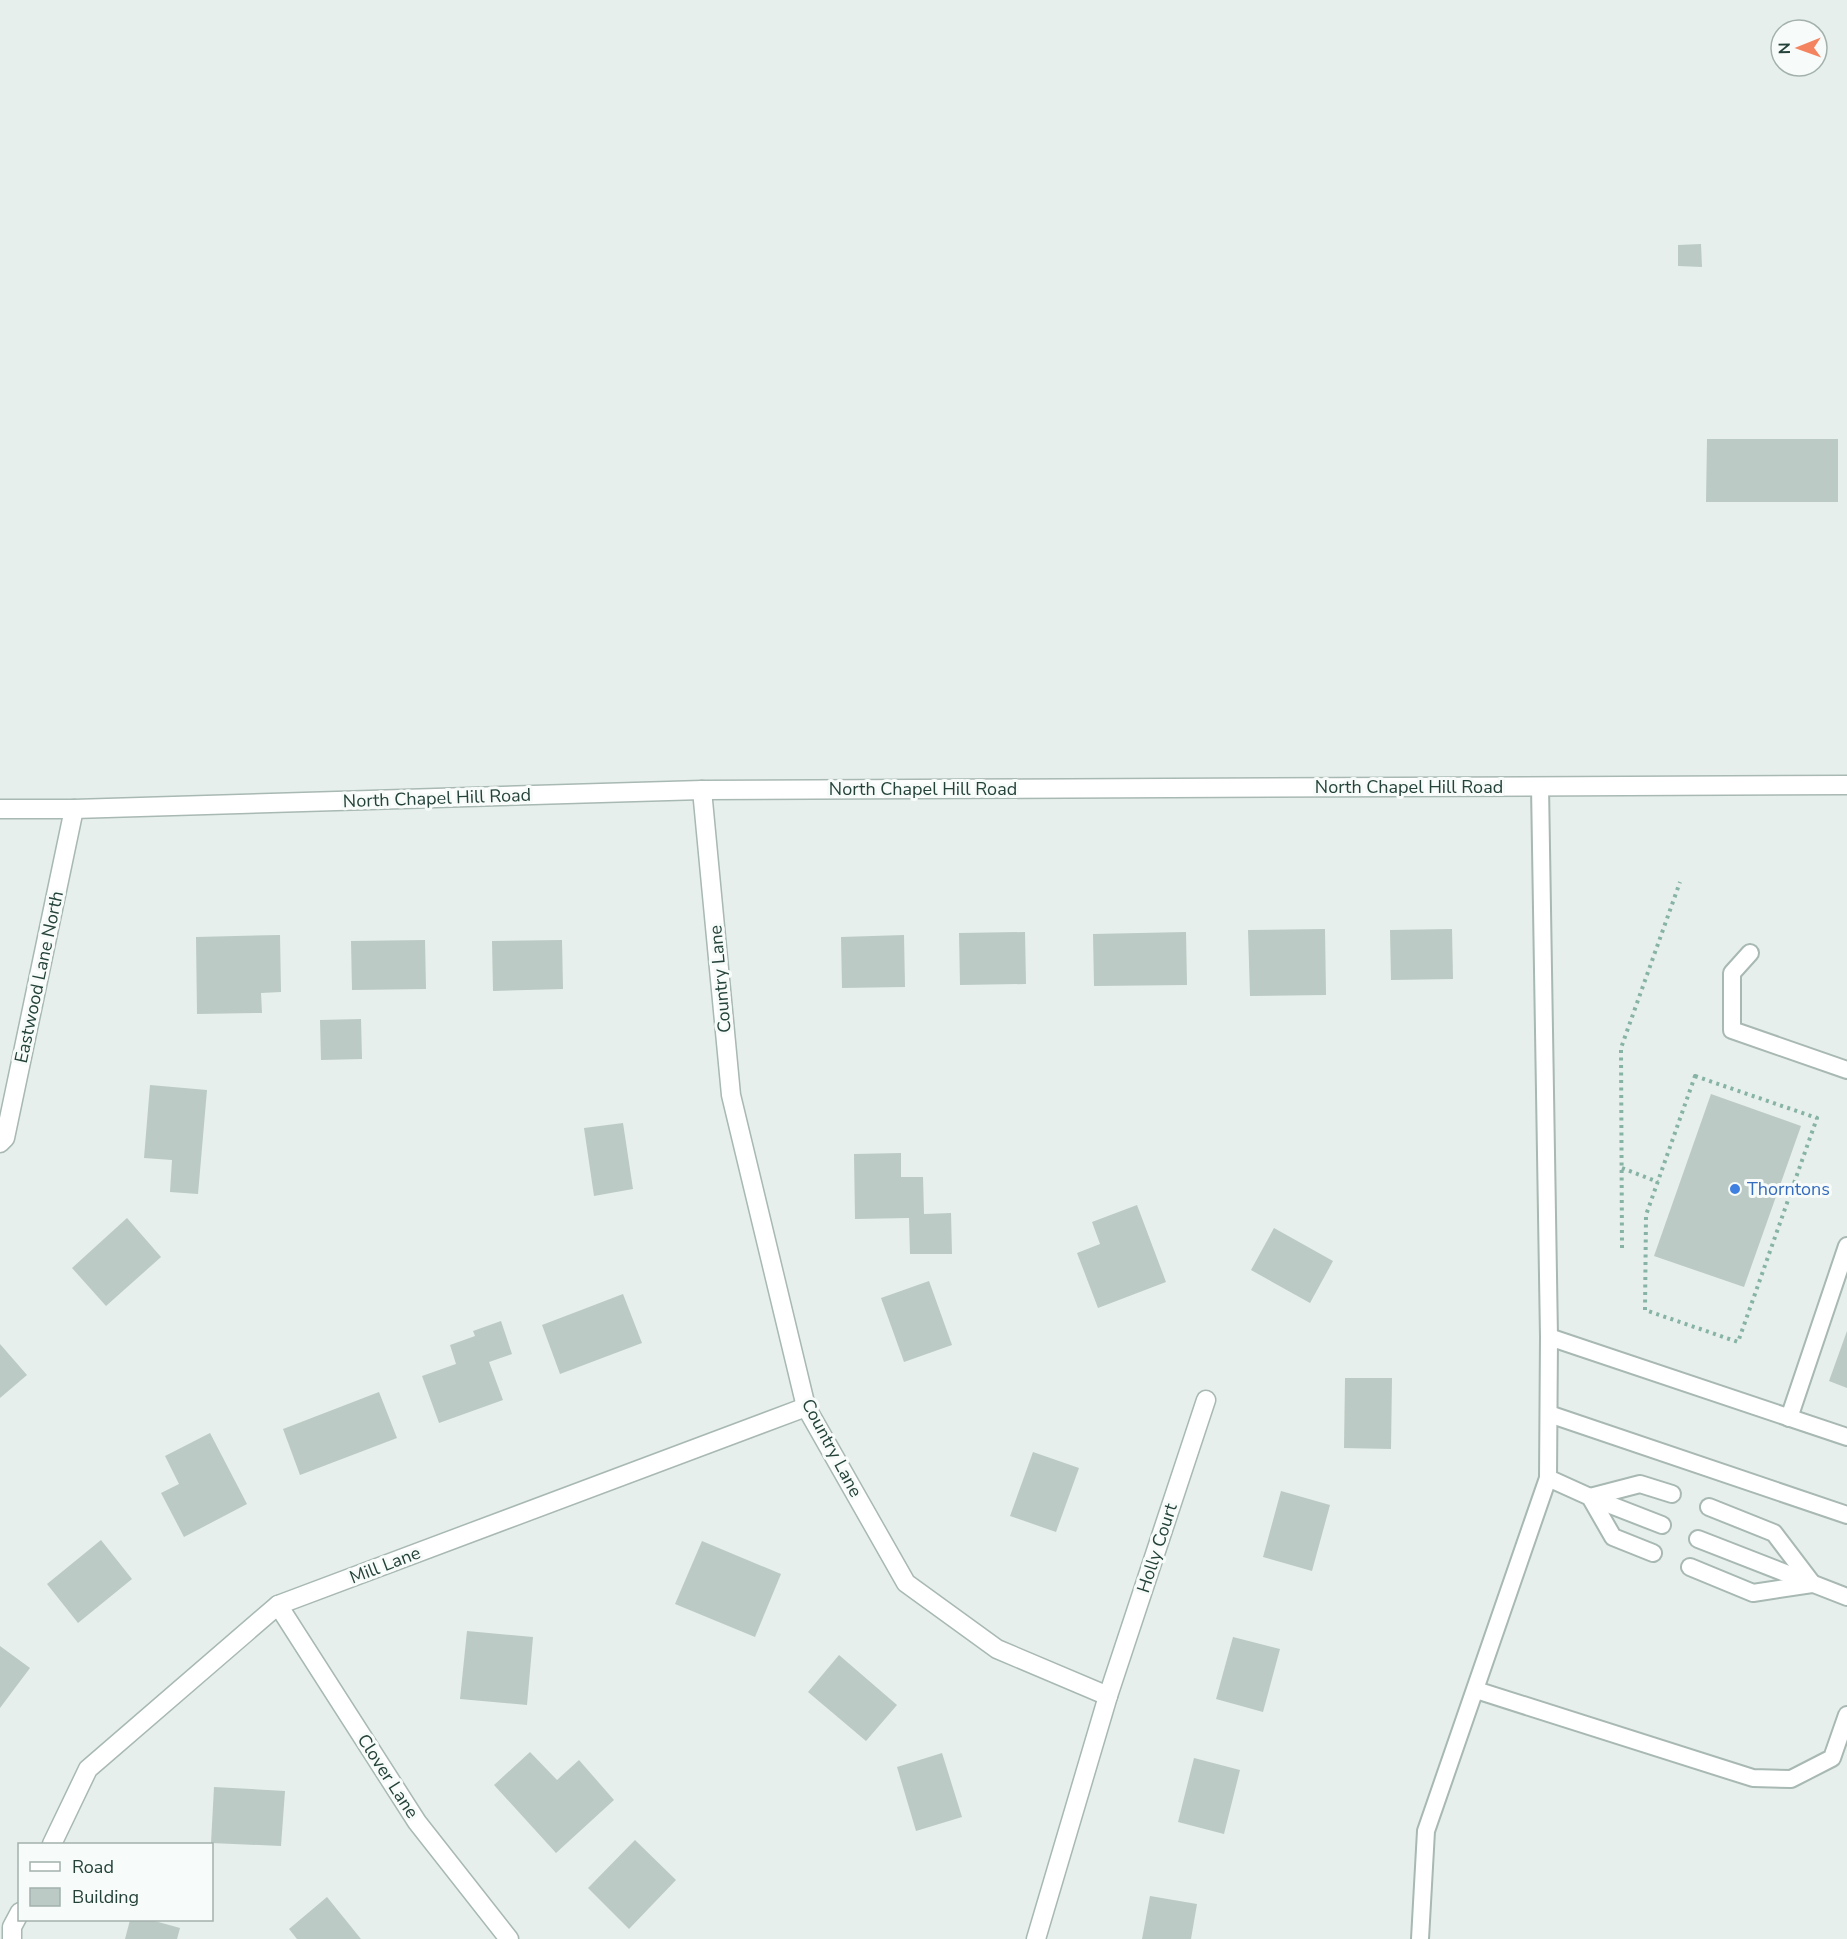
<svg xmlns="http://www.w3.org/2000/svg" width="1847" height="1939" font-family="'Nunito Sans',sans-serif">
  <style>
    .building { fill: #bbcac4 }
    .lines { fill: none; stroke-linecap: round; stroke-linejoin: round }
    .service-casing { stroke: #a8b8b2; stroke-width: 20 }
    .minor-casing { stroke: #a8b8b2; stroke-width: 21 }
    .tertiary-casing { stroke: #a8b8b2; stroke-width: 21 }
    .path { stroke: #86b3a5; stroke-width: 4; stroke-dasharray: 3 4.5; stroke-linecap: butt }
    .service { stroke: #fff; stroke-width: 16 }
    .minor { stroke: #fff; stroke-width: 18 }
    .tertiary { stroke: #fff; stroke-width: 18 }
    .shop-dot { fill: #3f7fe0; stroke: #f7fbf9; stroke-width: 2 }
    .labels { text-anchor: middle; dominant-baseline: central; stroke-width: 6; stroke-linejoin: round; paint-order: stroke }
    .street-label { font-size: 18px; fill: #24423a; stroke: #f7fbf9 }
    .shop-label { font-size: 18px; fill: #366cbe; stroke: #f7fbf9; text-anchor: start }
  </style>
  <rect width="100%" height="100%" fill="#e6efeb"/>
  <!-- building -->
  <g class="building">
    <polygon points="1701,244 1702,267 1678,266 1678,245"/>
    <polygon points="1707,439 1838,439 1838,502 1706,502"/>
    <polygon points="1325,929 1326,995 1250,996 1248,930"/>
    <polygon points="1452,929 1453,979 1391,980 1390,930"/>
    <polygon points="1025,932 1026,984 960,985 959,933"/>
    <polygon points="1186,932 1187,985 1094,986 1093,934"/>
    <polygon points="280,935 281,992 261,993 262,1013 197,1014 196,937"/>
    <polygon points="904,935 905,987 842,988 841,937"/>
    <polygon points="425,940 426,989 352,990 351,941"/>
    <polygon points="562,940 563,989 493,991 492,941"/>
    <polygon points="361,1019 362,1059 321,1060 320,1020"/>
    <polygon points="150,1085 207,1090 198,1194 170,1192 172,1160 144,1158"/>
    <polygon points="1711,1094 1801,1126 1744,1287 1654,1256"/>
    <polygon points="623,1123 633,1189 594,1196 584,1128"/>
    <polygon points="901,1153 901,1177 923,1177 924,1214 951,1213 952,1254 910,1254 909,1218 855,1219 854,1154"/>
    <polygon points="1137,1205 1166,1282 1098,1308 1077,1253 1100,1244 1092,1222"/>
    <polygon points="127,1218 161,1257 106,1306 72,1268"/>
    <polygon points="1274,1228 1333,1261 1310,1303 1251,1270"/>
    <polygon points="929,1281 952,1345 904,1362 881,1298"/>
    <polygon points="623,1294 642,1343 560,1374 542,1325"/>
    <polygon points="501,1321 512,1354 489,1362 503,1400 439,1423 422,1376 456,1364 450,1345 475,1336 473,1331"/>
    <polygon points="1847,1331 1847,1388 1829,1381"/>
    <polygon points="0,1344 27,1375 0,1398"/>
    <polygon points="1345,1378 1392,1378 1391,1449 1344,1448"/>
    <polygon points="379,1392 397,1438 300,1475 283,1429"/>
    <polygon points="210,1433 247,1504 184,1537 161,1493 179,1484 165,1456"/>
    <polygon points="1033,1452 1079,1468 1056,1532 1010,1516"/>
    <polygon points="1281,1491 1330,1505 1312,1571 1263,1557"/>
    <polygon points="101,1540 132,1579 78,1623 47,1584"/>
    <polygon points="702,1541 781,1574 755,1637 675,1604"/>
    <polygon points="467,1631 533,1637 527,1705 460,1699"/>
    <polygon points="1233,1637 1280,1649 1263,1712 1216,1699"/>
    <polygon points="0,1646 30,1668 0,1708"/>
    <polygon points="839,1655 897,1705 866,1741 808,1692"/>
    <polygon points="530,1752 557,1780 579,1760 614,1800 556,1853 494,1785"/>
    <polygon points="942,1753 962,1817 916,1831 897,1767"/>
    <polygon points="1194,1758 1240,1770 1224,1834 1178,1822"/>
    <polygon points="214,1787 285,1791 281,1846 211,1843"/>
    <polygon points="635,1840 676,1880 629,1929 588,1888"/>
    <polygon points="1150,1896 1197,1904 1191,1939 1142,1939"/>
    <polygon points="327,1897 361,1939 297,1939 289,1929"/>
    <polygon points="130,1920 151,1920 180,1928 177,1939 125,1939"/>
  </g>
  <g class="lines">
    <!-- service casing -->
    <g class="service-casing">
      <g id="service">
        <polyline points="1750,953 1732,973 1732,1030 1847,1070"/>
        <polyline points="1549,1337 1847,1437"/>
        <polyline points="1549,1414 1847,1515"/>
        <polyline points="1789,1418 1847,1246"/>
        <polyline points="1548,1478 1590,1497 1613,1537 1653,1553"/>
        <polyline points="1590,1497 1640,1484 1672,1494"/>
        <polyline points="1590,1497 1662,1525"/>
        <polyline points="1709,1507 1774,1533 1812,1583"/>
        <polyline points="1698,1539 1847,1597"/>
        <polyline points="1690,1567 1753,1593 1812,1584"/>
        <polyline points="1476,1690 1753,1778 1791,1779 1832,1758 1847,1715"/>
        <polyline points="1420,1939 1426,1831 1548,1478 1549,1337 1540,786"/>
      </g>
    </g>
    <!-- minor casing -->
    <g class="minor-casing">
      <g id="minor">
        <polyline points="702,790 731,1095 806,1407 906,1583 997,1649 1108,1696"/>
        <polyline points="0,1143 5,1138 74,809"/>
        <polyline points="278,1605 417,1822 509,1939"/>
        <polyline points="52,1844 88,1769 278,1605 806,1407"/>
        <polyline points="12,1939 12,1927 20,1912"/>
        <polyline points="1036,1939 1108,1696 1206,1400"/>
      </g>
    </g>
    <!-- tertiary casing -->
    <g class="tertiary-casing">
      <polyline id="tertiary" points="0,809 74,809 702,790 1847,785"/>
    </g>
    <!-- path -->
    <g class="path">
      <polygon points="1695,1076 1817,1118 1738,1342 1645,1310 1646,1215"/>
      <polyline points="1622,1168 1658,1182"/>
      <polyline points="1622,1248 1621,1048 1680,882"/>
    </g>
    <!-- service -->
    <use href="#service" class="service"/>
    <!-- minor -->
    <use href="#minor" class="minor"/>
    <!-- tertiary -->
    <use href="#tertiary" class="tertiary"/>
  </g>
  <!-- markers -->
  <circle class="shop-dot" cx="1735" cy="1189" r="6"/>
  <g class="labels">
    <!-- street labels -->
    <g class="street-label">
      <text x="1409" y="787">North Chapel Hill Road</text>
      <text x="923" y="789">North Chapel Hill Road</text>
      <text transform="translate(437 798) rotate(-2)">North Chapel Hill Road</text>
      <text transform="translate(39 977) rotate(-78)">Eastwood Lane North</text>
      <text transform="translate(720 979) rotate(-95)">Country Lane</text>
      <text transform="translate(832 1448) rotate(62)">Country Lane</text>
      <text transform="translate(1157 1548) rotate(-72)">Holly Court</text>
      <text transform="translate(385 1565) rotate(-21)">Mill Lane</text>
      <text transform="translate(388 1776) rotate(57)">Clover Lane</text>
    </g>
    <!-- shop labels -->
    <g class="shop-label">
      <text x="1747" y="1189">Thorntons</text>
    </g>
  </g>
  <!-- legend -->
  <rect x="18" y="1843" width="195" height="78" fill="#f7fbf9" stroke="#a3b1ad" stroke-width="1.5"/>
  <rect x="30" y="1862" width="30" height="9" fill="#ffffff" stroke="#a3b1ad" stroke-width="1.5"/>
  <text x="72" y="1873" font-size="18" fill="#24423a">Road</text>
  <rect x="30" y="1888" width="30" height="18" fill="#bbcac4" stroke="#a3b1ad" stroke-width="1.5"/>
  <text x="72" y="1903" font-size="18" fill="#24423a">Building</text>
  <!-- north arrow -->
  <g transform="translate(1799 48) rotate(269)"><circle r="28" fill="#f7fbf9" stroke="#a3b1ad" stroke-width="1.5"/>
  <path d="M0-4.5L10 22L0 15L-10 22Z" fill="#f4845f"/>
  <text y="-9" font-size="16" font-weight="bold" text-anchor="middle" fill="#24423a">N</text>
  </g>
</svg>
